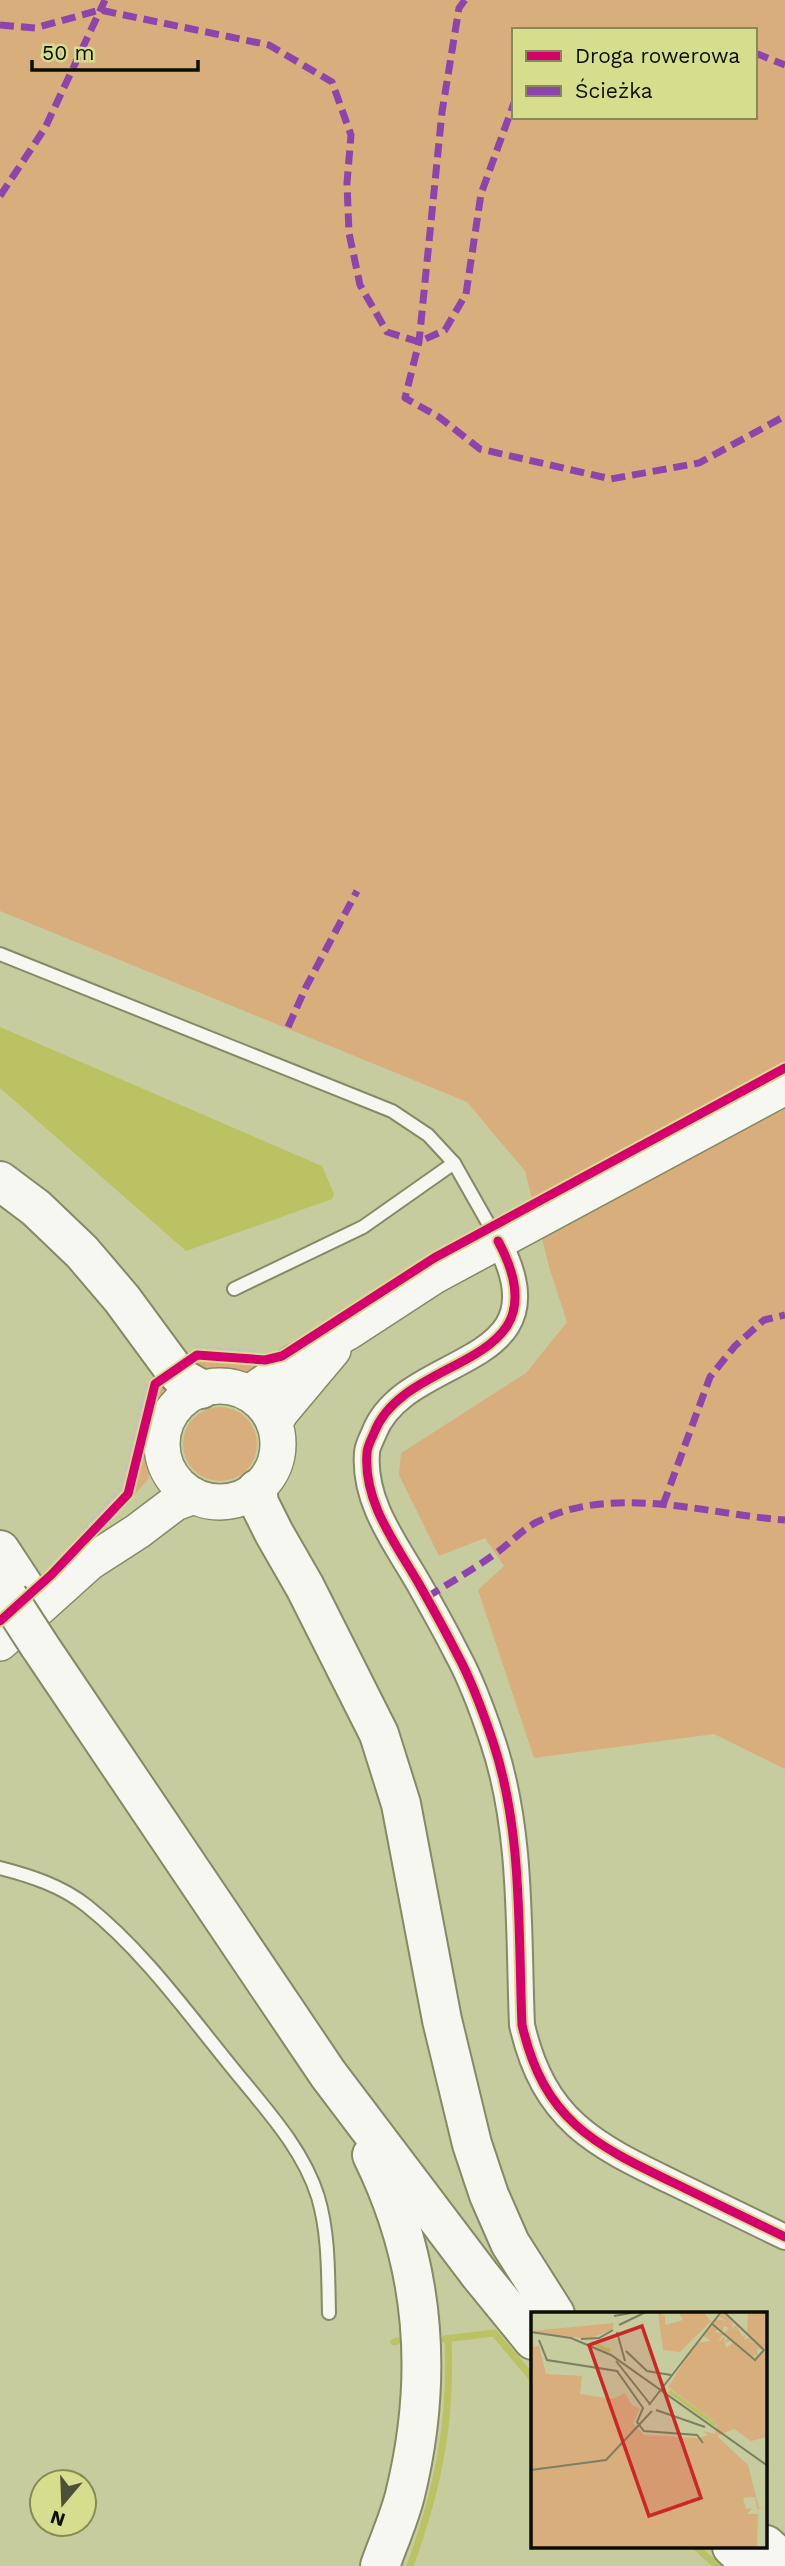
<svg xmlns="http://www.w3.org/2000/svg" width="785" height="2566" font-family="'Work Sans',sans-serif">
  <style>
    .green { fill: #d9ae7d; fill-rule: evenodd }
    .water { fill: #bbc263 }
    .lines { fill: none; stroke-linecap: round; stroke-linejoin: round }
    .stream { stroke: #bbc263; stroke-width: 7 }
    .lane-casing { stroke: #868965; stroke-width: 16 }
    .street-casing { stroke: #868965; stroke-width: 28 }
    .secondary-casing { stroke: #868965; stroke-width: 38 }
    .primary-casing { stroke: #868965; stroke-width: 42 }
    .path { stroke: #c3c4b8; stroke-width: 4.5; stroke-dasharray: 7 3.5; stroke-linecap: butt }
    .lane { stroke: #f7f7f1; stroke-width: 12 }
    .street { stroke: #f7f7f1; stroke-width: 24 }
    .secondary { stroke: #f7f7f1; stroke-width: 35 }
    .primary { stroke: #f7f7f1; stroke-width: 38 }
    .primary-bridge-casing { stroke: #868965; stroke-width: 42; stroke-linecap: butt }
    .primary-bridge { stroke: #f7f7f1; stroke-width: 38 }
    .quiet { stroke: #8e44ad; stroke-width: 7; stroke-dasharray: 14 7; stroke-linecap: butt }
    .cycleway-casing { stroke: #d6de8d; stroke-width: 13 }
    .cycleway { stroke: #d6006c; stroke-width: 9 }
    .inset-river { fill: none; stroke: #bbc263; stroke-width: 3.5 }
    .inset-road { fill: none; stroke: #7c805f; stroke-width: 2 }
    .view { fill: #cc2726; fill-opacity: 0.15; stroke: #cc2726; stroke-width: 3.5 }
    .inset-edge { fill: none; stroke: #0c0e00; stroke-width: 3.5 }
  </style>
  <rect width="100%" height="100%" fill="#c7cc9f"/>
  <!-- green -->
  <g class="green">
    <path d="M0,0H785V1769L714,1734L534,1758L478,1590L504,1566L485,1538L439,1556L399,1475L401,1453L526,1373L567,1322L550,1270L525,1171L467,1102L0,911ZM514,30H755V117H514Z"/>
    <polygon points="201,1358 283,1363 241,1380 209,1377 185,1366"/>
    <polygon points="167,1379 176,1393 161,1412 155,1425 153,1463 148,1479 132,1498 155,1394 159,1384"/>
    <circle cx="220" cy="1444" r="37"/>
  </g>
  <!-- water -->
  <polygon class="water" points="0,1027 322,1166 334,1194 332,1199 186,1251 0,1088"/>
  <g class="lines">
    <!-- stream -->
    <g class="stream">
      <polyline points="445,2339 494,2333 533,2379"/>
      <polyline points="394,2342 397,2341"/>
      <polyline points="696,2547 717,2566"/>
      <path d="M410,2566C438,2489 452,2421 448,2339"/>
    </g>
    <!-- lane casing -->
    <g class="lane-casing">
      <g id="lane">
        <polyline points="0,954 392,1111 428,1135 454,1163 497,1239"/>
        <polyline points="234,1289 363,1227 454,1163"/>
        <path d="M0,1868C31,1876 62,1886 87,1906C141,1949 183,2007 226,2060C259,2102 302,2145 318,2197C329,2234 328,2274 329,2313"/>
      </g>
    </g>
    <!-- street casing -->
    <g class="street-casing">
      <path id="street" d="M498,1241C568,1371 405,1351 374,1433C371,1440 367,1447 367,1453C363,1502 396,1544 419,1584C432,1607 445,1630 457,1654C472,1681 483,1712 493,1742C523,1832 518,1932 522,2025C544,2120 593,2144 674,2183C711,2201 748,2219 785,2237"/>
    </g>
    <!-- secondary casing -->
    <g class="secondary-casing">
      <g id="secondary">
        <circle cx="220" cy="1444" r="58"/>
        <polyline points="249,1393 295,1362 348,1332 434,1276 785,1087"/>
        <polyline points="274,1423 281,1412 333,1350"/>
        <polyline points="0,1643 90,1562 138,1531 175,1503 194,1496"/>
      </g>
    </g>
    <!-- primary casing -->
    <g class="primary-casing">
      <g id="primary">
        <polyline points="0,1181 36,1208 82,1252 122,1299 172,1367 183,1379 201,1389"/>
        <polyline points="257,1489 259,1503 274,1533 305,1587 379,1734 401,1804 442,2020 472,2144 489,2195 510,2243 555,2314"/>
        <polyline points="0,1550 23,1585"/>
        <polyline points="39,1645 328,2074 480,2275 533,2340"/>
        <path d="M372,2155C426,2265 434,2377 405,2495C399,2519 388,2543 380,2566"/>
        <polyline points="766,2545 785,2563"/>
        <polyline points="732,2547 753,2566"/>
      </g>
    </g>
    <!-- path -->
    <g class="path">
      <polyline points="195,1348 260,1352"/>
      <polyline points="84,1530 123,1486 148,1382"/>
    </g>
    <!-- lane -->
    <use href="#lane" class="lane"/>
    <!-- street -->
    <use href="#street" class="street"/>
    <!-- secondary -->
    <use href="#secondary" class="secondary"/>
    <!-- primary -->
    <use href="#primary" class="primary"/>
    <!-- primary-bridge casing -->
    <g class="primary-bridge-casing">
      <polyline id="primary-bridge" points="8,1597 39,1645"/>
    </g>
    <!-- primary-bridge -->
    <use href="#primary-bridge" class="primary-bridge"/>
    <!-- quiet -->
    <g class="quiet">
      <polyline points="465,0 459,8 442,112 419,342 405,398 439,417 480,449 611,479 699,463 785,416"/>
      <polyline points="0,25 35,28 100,10 269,45 332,82 351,135 347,183 349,233 360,285 387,332 419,342 445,330 466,294 481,194 514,103"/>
      <polyline points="755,53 785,65"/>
      <polyline points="0,196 45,128 105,0"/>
      <polyline points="288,1027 306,987 357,891"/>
      <polyline points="663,1505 710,1377 735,1346 764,1320 785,1315"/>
      <path d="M427,1597C451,1582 476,1568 499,1551C511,1542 523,1529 537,1522C615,1483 704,1514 785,1520"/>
    </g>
    <!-- cycleway casing -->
    <g class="cycleway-casing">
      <g id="cycleway">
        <path d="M498,1241C568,1371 405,1351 374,1433C371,1440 367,1447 367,1453C363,1502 396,1544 419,1584C432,1607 445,1630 457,1654C472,1681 483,1712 493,1742C523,1832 518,1932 522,2025C544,2120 593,2144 674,2183C711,2201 748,2219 785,2237"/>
        <polyline points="0,1621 51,1575 128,1494 155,1384 197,1355 265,1360 282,1356 434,1258 785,1068"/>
      </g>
    </g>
    <!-- cycleway -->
    <use href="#cycleway" class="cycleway"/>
  </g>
  <!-- overview -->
  <g transform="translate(531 2312)">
    <rect width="236" height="236" fill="#c7cc9f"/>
    <path d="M127,0L134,4V13L152,8L147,0H172L180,9L149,40L132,38ZM191,0L202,11L201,17L205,13L211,24L215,23L213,27L219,26L222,29L218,30H223L232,38L226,37L227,43L223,47L226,43L220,45L193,21L198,16L193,14L191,20L188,16L184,20L192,22L187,30L194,24L193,29L197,26L200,29L194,30L195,36L202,31L223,49L234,38L194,0L216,20L217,1L236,0V125L220,129L203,117L186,124L217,153L228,196H236L226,197L224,185L212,186L215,197L221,196L216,202H227L226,236H0V30L2,35L8,34L15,62L51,64L49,82L82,87L94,81L101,93L109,97L102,111L113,123L167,126L177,123L172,119L184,122L186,111L137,75L165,31L180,29L172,24L185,7L196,9L188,5ZM83,11L81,18L57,27L0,19Z" fill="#d9ae7d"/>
    <path class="inset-river" d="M60,30L79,39M138,79L185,113"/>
    <path class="inset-road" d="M83,4L105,0M180,11L224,48L233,38L193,0M88,13L115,0M0,20L40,26L80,43L237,154M86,20L94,49M50,27L68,26L82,18M8,28L16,48L86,59L112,96L106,110L113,119L166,123L172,131M95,39L116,59L140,63M85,49L119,92M118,93L190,0M125,98L174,115M0,158L75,148L121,99"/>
    <path class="view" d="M111,14L170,186L118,204L58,33Z"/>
    <rect width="236" height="236" class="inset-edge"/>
  </g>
  <!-- legend -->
  <rect x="512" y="28" width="245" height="91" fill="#d6de8d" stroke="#858b55" stroke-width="2"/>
  <rect x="526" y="51" width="35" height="10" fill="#d6006c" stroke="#858b55" stroke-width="2"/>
  <text x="575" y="63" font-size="21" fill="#0c0e00">Droga rowerowa</text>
  <rect x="526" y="86" width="35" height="10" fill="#8e44ad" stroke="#858b55" stroke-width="2"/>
  <text x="575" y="98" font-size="21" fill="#0c0e00">Ścieżka</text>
  <!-- north arrow -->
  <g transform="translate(63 2503) rotate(199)"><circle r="33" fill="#d6de8d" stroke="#858b55" stroke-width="2"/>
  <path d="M0-5L12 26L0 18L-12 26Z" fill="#4d5038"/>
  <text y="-10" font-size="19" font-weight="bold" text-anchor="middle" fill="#0c0e00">N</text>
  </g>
  <!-- scale -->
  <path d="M32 60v10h166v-10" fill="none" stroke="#0c0e00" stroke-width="3.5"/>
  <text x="42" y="60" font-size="21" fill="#0c0e00" stroke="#d6de8d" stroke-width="5" paint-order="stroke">50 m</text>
</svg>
